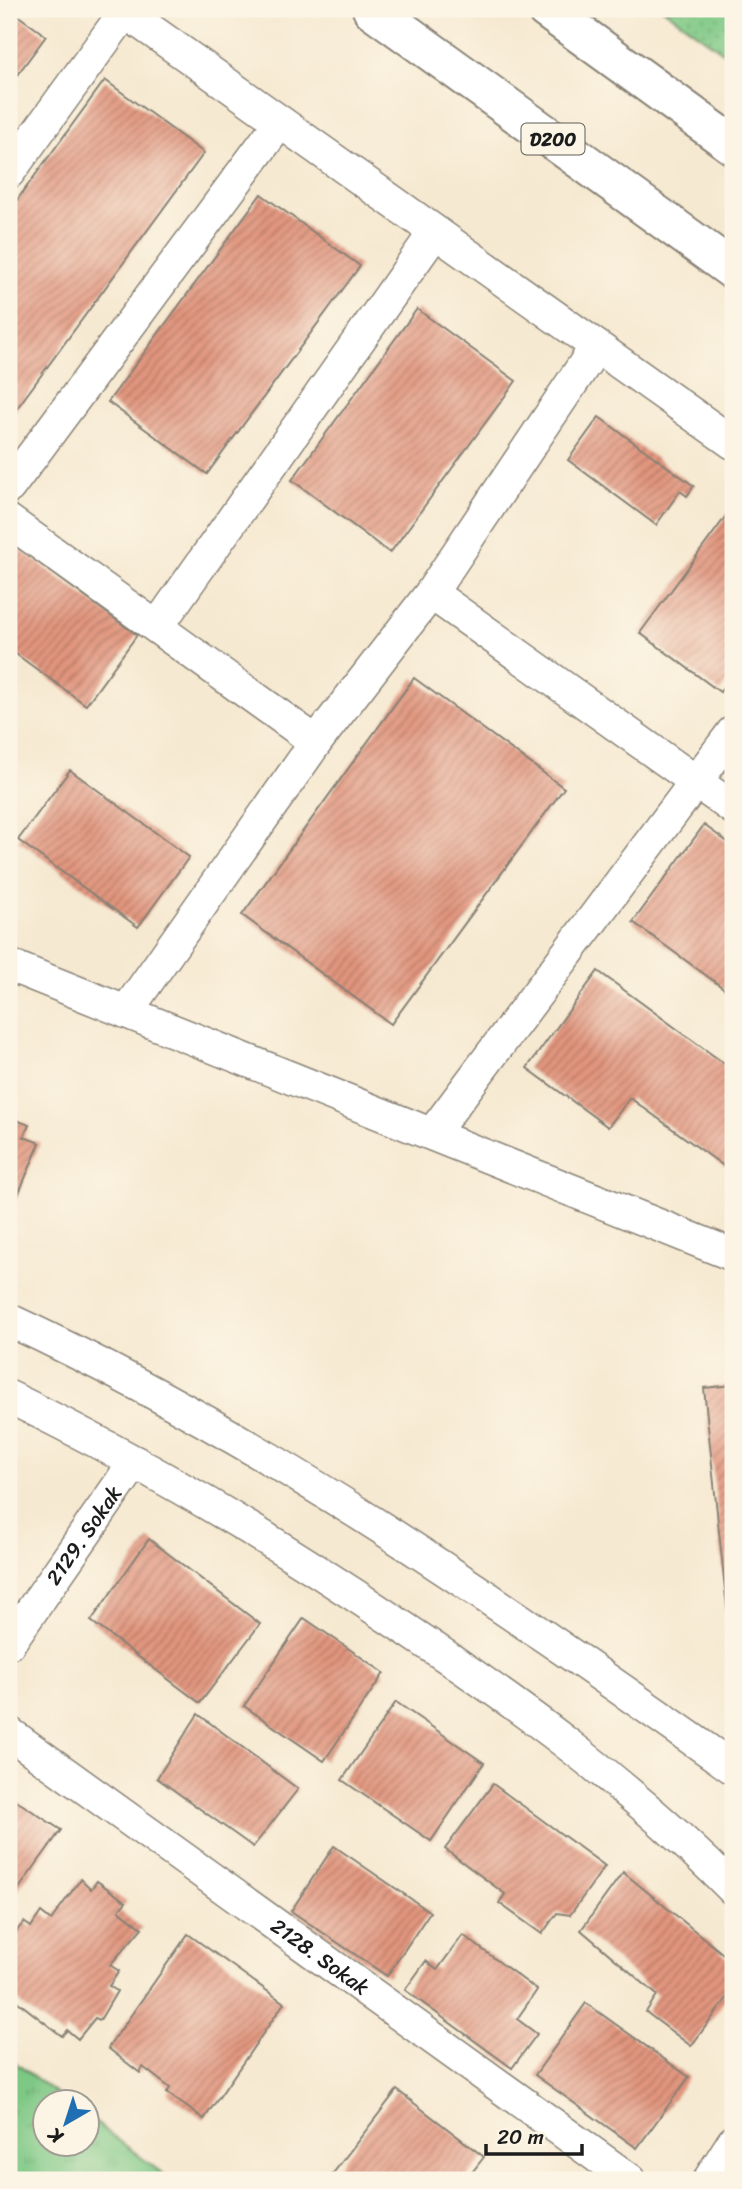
<svg xmlns="http://www.w3.org/2000/svg" width="742" height="2189" font-family="Sriracha,sans-serif">
  <style>
    .grass { fill: url(#grass-dots); stroke: #4d7250; stroke-width: 2 }
    .park { fill: url(#park-tufts); stroke: #4d7250; stroke-width: 2 }
    .building { fill: url(#building-hatch) }
    .lines { fill: none; stroke-linecap: round; stroke-linejoin: round }
    .minor-casing { stroke: #898276; stroke-width: 35 }
    .highway-casing { stroke: #898276; stroke-width: 42 }
    .minor { stroke: #fff; stroke-width: 32 }
    .highway { stroke: #fff; stroke-width: 38 }
    .labels { text-anchor: middle; dominant-baseline: central; stroke-width: 6; stroke-linejoin: round; paint-order: stroke }
    .shield { fill: #fcf5e5; stroke: #5f5d58; stroke-width: 2 }
    .shield-label { font-size: 19px; font-weight: bold; fill: #1c1c1c }
    .street-label { font-size: 21px; fill: #1c1c1c; stroke: #fcf5e5 }
  </style>
  <defs>
    <pattern id="grass-dots" width="8" height="8" patternUnits="userSpaceOnUse" patternTransform="scale(1.75)"><rect width="8" height="8" fill="#7ec885"/><path d="M2 2h.1M6 6h.1" fill="none" stroke="#6cab72" stroke-width="1.8" stroke-linecap="round"/></pattern>
    <pattern id="park-tufts" width="24" height="20" patternUnits="userSpaceOnUse" patternTransform="scale(1.75)"><rect width="24" height="20" fill="#7ec885"/><path d="M3 7l-1-3M5 7V3M7 7l1-3M15 17l-1-3M17 17v-4M19 17l1-3" fill="none" stroke="#6cab72"/></pattern>
    <pattern id="building-hatch" width="6" height="6" patternUnits="userSpaceOnUse" patternTransform="scale(1.75)"><rect width="6" height="6" fill="#e1957e"/><path d="M-1 1l2-2M0 6l6-6M5 7l2-2" fill="none" stroke="#b67966"/></pattern>
  </defs>
  <rect width="100%" height="100%" fill="#fcf5e5"/>
  <filter id="ink" filterUnits="userSpaceOnUse"><feTurbulence type="fractalNoise" baseFrequency=".0143" numOctaves="2"/><feDisplacementMap in="SourceGraphic" scale="14" xChannelSelector="R" yChannelSelector="G"/><feConvolveMatrix kernelMatrix="1 2 1 2 8 2 1 2 1" color-interpolation-filters="sRGB"/></filter>
  <filter id="wash" filterUnits="userSpaceOnUse"><feTurbulence type="fractalNoise" baseFrequency=".00686" numOctaves="4" result="noise"/><feDisplacementMap in="SourceGraphic" scale="28" xChannelSelector="R" yChannelSelector="G"/><feGaussianBlur stdDeviation="1.57" result="paint"/><feColorMatrix in="noise" values="0 0 0 0 0 0 0 0 0 0 0 0 0 0 0 0 0 1.4 0 .05"/><feComposite in="paint" operator="in"/></filter>
  <g filter="url(#wash)">
    <rect width="100%" height="100%" fill="#f6e9d1"/>
    <!-- grass -->
    <polygon class="grass" points="663,9 733,9 733,59"/>
    <!-- park -->
    <polygon class="park" points="9,2058 66,2101 46,2102 46,2144 88,2144 88,2117 171,2180 9,2180"/>
    <g id="blocks">
      <!-- building -->
      <g class="building">
        <polygon points="9,9 46,36 9,86"/>
        <polygon points="105,80 204,153 12,415 9,412 9,211"/>
        <polygon points="261,194 360,266 207,474 108,402"/>
        <polygon points="417,309 516,381 390,553 292,480"/>
        <polygon points="599,417 694,486 687,496 680,491 656,525 568,460"/>
        <polygon points="729,512 733,515 733,674 720,692 640,633"/>
        <polygon points="17,547 137,635 86,705 9,649 9,559"/>
        <polygon points="414,678 564,788 391,1024 242,915"/>
        <polygon points="70,770 189,857 138,927 18,840"/>
        <polygon points="704,825 733,846 733,995 633,922"/>
        <polygon points="598,971 733,1070 733,1156 725,1167 630,1098 608,1127 527,1068"/>
        <polygon points="9,1117 29,1125 24,1137 40,1143 12,1209 9,1208"/>
        <polygon points="733,1385 733,1646 731,1646 704,1388"/>
        <polygon points="149,1539 260,1624 200,1703 91,1621"/>
        <polygon points="304,1618 384,1673 324,1761 244,1706"/>
        <polygon points="396,1702 484,1763 431,1841 342,1780"/>
        <polygon points="198,1714 298,1789 253,1847 157,1778"/>
        <polygon points="493,1784 605,1866 570,1915 557,1913 542,1934 499,1903 505,1894 445,1849"/>
        <polygon points="9,1796 61,1830 9,1902"/>
        <polygon points="334,1846 430,1912 387,1976 291,1911"/>
        <polygon points="623,1872 728,1958 733,1990 691,2046 646,2012 657,1995 581,1930"/>
        <polygon points="81,1879 91,1889 97,1881 126,1902 119,1910 142,1928 110,1965 119,1971 109,1986 117,1991 100,2020 95,2018 78,2039 67,2030 62,2036 9,1995 9,1940 24,1922 31,1927 41,1912 51,1920"/>
        <polygon points="188,1934 284,2003 204,2119 167,2093 170,2088 143,2067 140,2073 108,2048"/>
        <polygon points="463,1935 537,1990 517,2019 537,2034 512,2068 405,1990 426,1961 437,1970"/>
        <polygon points="586,2003 689,2077 637,2148 535,2075"/>
        <polygon points="397,2090 484,2157 466,2180 328,2180"/>
      </g>
    </g>
  </g>
  <g filter="url(#ink)">
    <use href="#blocks" fill-opacity="0" stroke="#898276" stroke-width="2"/>
    <g class="lines">
      <!-- minor casing -->
      <g class="minor-casing">
        <g id="minor">
          <polyline points="121,9 733,443"/>
          <polyline points="9,172 125,12"/>
          <polyline points="9,487 280,122"/>
          <polyline points="9,521 316,742"/>
          <polyline points="431,593 733,808"/>
          <polyline points="157,627 435,232"/>
          <polyline points="9,965 733,1255"/>
          <polyline points="126,1012 316,742 431,593 596,347"/>
          <polyline points="432,1134 733,732"/>
          <path d="M9,1320C268,1440 500,1604 733,1768"/>
          <path d="M9,1397C141,1461 267,1536 389,1618C513,1700 628,1783 733,1889"/>
          <path id="s1" d="M9,1643L135,1462"/>
          <path id="s2" d="M9,1733L630,2180"/>
          <polyline points="709,2180 733,2142"/>
        </g>
      </g>
      <!-- highway casing -->
      <g class="highway-casing">
        <g id="highway">
          <polyline points="372,9 733,270"/>
          <polyline points="546,9 733,145"/>
        </g>
      </g>
      <!-- minor -->
      <use href="#minor" class="minor"/>
      <!-- highway -->
      <use href="#highway" class="highway"/>
    </g>
  </g>
  <g class="labels">
    <!-- shield labels -->
    <rect class="shield" x="521.5" y="123.5" width="63" height="31" rx="5"/>
    <g class="shield-label">
      <text x="553" y="139">D200</text>
    </g>
    <!-- street labels -->
    <g class="street-label">
      <text stroke="none"><textPath href="#s1" startOffset="131">2129. Sokak</textPath></text>
      <text stroke="none"><textPath href="#s2" startOffset="383">2128. Sokak</textPath></text>
    </g>
  </g>
  <!-- margin -->
  <rect width="742" height="2189" fill="none" stroke="#fcf5e5" stroke-width="35"/>
  <!-- north arrow -->
  <g transform="translate(66 2123) rotate(219)"><circle r="33" fill="#fcf5e5" stroke="#a29e95" stroke-width="2"/>
  <path d="M0-5L12 26L0 18L-12 26Z" fill="#1f6fb2"/>
  <text y="-10" font-size="19" font-weight="bold" text-anchor="middle" fill="#1c1c1c">K</text>
  </g>
  <!-- scale -->
  <path d="M486 2144v10h96v-10" fill="none" stroke="#1c1c1c" stroke-width="3.5"/>
  <text x="497" y="2144" font-size="21" fill="#1c1c1c" stroke="#fcf5e5" stroke-width="5" paint-order="stroke">20 m</text>
</svg>
